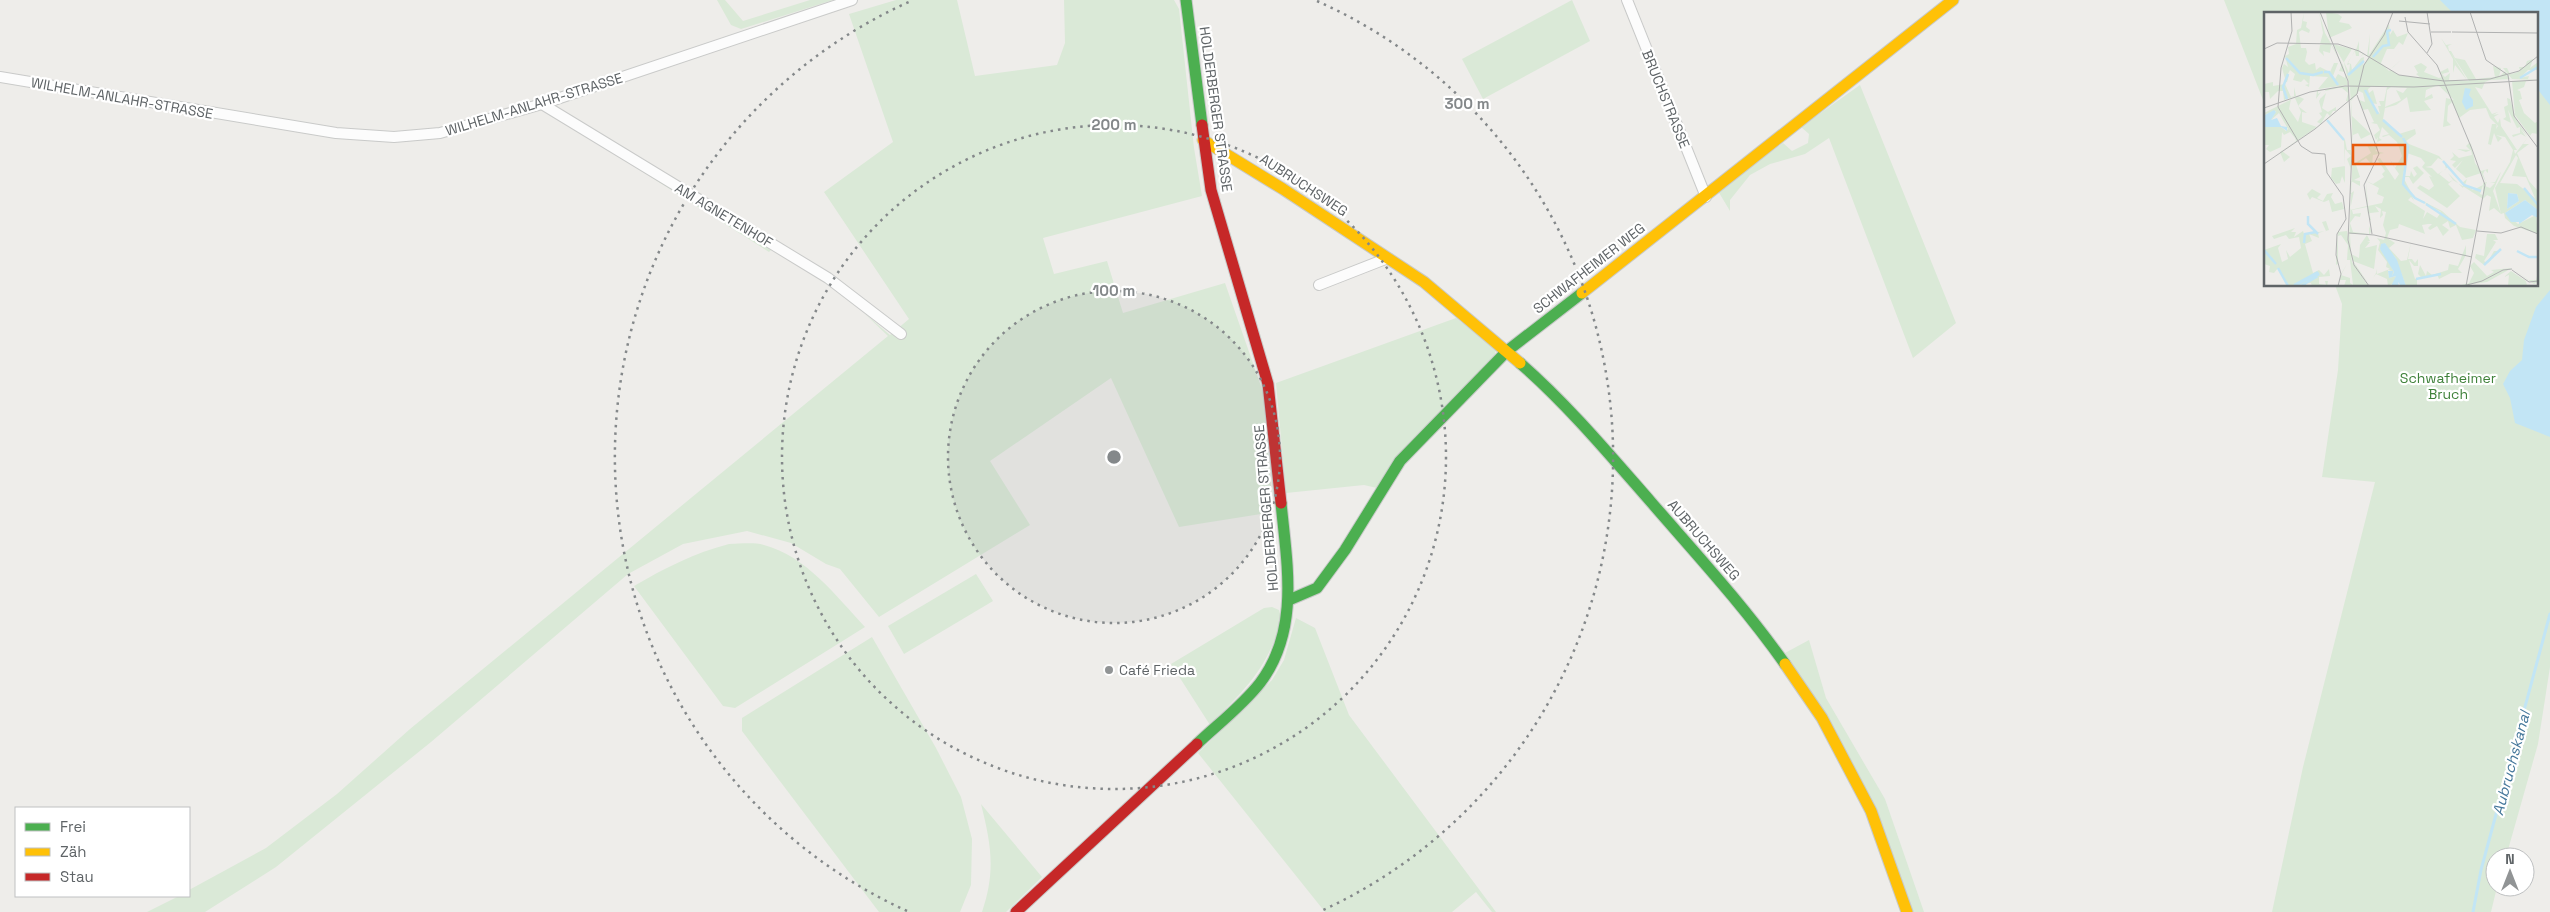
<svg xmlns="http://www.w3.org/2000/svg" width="2550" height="912" font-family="'Space Grotesk',sans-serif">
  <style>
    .green { fill: #dae9d7 }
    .water { fill: #c2e5f5 }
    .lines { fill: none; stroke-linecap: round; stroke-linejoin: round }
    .stream { stroke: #c2e5f5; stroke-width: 3 }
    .street-casing { stroke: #c9cac9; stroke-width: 12 }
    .fast-casing { stroke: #c8cac9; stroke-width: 13 }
    .slow-casing { stroke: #c8cac9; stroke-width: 13 }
    .jam-casing { stroke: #c8cac9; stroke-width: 13 }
    .street { stroke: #fcfcfc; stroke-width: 10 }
    .fast { stroke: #4caf50; stroke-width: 11 }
    .slow { stroke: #ffc107; stroke-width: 11 }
    .jam { stroke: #c62828; stroke-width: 11 }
    .ring { fill: none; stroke: #84888a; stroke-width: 2.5; stroke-dasharray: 2.5 5 }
    .poi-dot { fill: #919495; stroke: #fff; stroke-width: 2 }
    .labels { text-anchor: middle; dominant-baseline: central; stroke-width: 4.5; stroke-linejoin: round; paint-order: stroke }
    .street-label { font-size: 14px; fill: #5f6467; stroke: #fff }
    .park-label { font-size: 14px; fill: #40823b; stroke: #fff }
    .poi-label { font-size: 14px; fill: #5f6467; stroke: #fff; text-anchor: start }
    .water-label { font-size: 15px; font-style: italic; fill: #45779b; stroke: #fff }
    .inset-river { fill: none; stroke: #c2e5f5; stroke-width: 2.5 }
    .inset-road { fill: none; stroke: #b1b2b2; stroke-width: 1 }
    .view { fill: #e8590c; fill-opacity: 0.15; stroke: #e8590c; stroke-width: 2.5 }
    .inset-edge { fill: none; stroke: #5f6467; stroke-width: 2.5 }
    .centre { fill: #84888a; stroke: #fff; stroke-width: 2.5 }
    .ring-label { font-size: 15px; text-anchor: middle; font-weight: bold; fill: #84888a; stroke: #fff; stroke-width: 4.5; stroke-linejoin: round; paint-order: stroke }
  </style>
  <rect width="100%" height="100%" fill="#eeedea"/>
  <!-- green -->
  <g class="green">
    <polygon points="717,0 725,0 743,21 810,0 833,0 741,29 731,25"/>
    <polygon points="896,0 957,0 975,76 1057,65 1065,43 1064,0 1174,0 1179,9 1194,148 1202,196 1043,238 1054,274 1107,261 1123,313 1225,283 1263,392 1273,512 1179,527 1111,378 990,461 1030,525 879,617 840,569 826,564 791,543 747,531 683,544 628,574 431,742 276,867 205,912 147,912 179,896 189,896 189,890 266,848 337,794 410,729 888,336 864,313 890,335 909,319 824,192 893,142 849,14"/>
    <polygon points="1572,0 1590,41 1483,99 1462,59"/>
    <polygon points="2224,0 2550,0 2550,667 2538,744 2506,857 2495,857 2495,887 2497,887 2491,912 2272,912 2303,767 2375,482 2322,477 2338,370 2342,304 2335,285 2536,285 2536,14 2265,14 2265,105"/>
    <polygon points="1860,85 1956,323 1913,358 1829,138 1805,154 1770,164 1750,175 1730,200 1730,211 1718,191 1783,143 1792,151 1808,143 1809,134 1801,127"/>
    <polygon points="553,115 771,250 769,252"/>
    <polygon points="1456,318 1496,350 1494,357 1377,488 1364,485 1286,493 1276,383"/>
    <path d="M729,544C740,544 753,542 764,545C806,556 836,596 865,627L735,708L723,706L634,586C665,568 694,553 729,544Z"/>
    <polygon points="976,574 993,601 904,654 888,626"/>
    <path d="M1272,607L1279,610C1282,618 1279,627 1276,636C1262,675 1238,696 1210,725L1171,664L1264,608Z"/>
    <polygon points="1296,618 1315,628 1349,715 1496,912 1492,912 1476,892 1452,912 1325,912 1198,753 1272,680 1284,660"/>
    <polygon points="872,637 936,748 961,797 972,839 971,885 960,912 879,912 742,731 742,718"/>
    <polygon points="1809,640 1826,698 1885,799 1924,912 1911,912 1875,812 1785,653"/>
    <path d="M981,804L1042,877L1006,912H982C996,871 991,844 981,804Z"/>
  </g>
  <!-- water -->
  <g class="water">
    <polygon points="2440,0 2550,0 2550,105 2536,87 2536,14 2454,14"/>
    <polygon points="2550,290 2550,437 2515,423 2510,398 2503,384 2510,371 2522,360 2524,340 2536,307"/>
  </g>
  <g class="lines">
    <!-- stream -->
    <polyline class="stream" points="2473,912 2481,870 2550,614"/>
    <!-- street casing -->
    <g class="street-casing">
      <g id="street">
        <polyline points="1627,0 1706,197"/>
        <polyline points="0,77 336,133 394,137 440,133 542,104 852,0"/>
        <polyline points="542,104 828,278 901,334"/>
        <polyline points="1319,285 1388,258"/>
      </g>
    </g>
    <!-- fast casing -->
    <g class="fast-casing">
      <g id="fast">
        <polyline points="1186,0 1202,125"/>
        <path d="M1520,363C1568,405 1609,454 1651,502C1697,555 1744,606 1785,664"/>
        <polyline points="1289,600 1317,588 1345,550 1400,461 1507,351 1582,293"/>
        <path d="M1197,744C1217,725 1243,705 1260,683C1300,630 1287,565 1281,503"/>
      </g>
    </g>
    <!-- slow casing -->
    <g class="slow-casing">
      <g id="slow">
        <polyline points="1203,140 1283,189 1424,282 1520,363"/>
        <polyline points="1582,293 1953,0"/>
        <polyline points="1785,664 1822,718 1871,811 1907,912"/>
      </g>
    </g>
    <!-- jam casing -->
    <g class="jam-casing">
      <g id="jam">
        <polyline points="1202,125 1211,190 1268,384 1281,503"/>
        <polyline points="1016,912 1197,744"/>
      </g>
    </g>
    <!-- street -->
    <use href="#street" class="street"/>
    <!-- fast -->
    <use href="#fast" class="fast"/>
    <!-- slow -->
    <use href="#slow" class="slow"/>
    <!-- jam -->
    <use href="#jam" class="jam"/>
  </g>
  <!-- distance rings -->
  <circle cx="1114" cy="457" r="166" fill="#84888a" fill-opacity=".12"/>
  <g class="ring">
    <circle cx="1114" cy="457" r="166"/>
    <circle cx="1114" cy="457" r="332"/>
    <path d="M907 911A499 499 0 0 1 911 1M1317 1A499 499 0 0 1 1321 911"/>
  </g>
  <!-- markers -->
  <circle class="poi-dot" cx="1109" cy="670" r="5"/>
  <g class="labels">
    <!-- street labels -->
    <g class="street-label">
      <text transform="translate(122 98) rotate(10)">WILHELM-ANLAHR-STRASSE</text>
      <text transform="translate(1666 99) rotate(68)">BRUCHSTRASSE</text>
      <text transform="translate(534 104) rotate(-17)">WILHELM-ANLAHR-STRASSE</text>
      <text transform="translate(1216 109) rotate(82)">HOLDERBERGER STRASSE</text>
      <text transform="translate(1304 185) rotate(33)">AUBRUCHSWEG</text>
      <text transform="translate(724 215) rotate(31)">AM AGNETENHOF</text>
      <text transform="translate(1589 268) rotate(-38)">SCHWAFHEIMER WEG</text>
      <text transform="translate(1266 508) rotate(-95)">HOLDERBERGER STRASSE</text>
      <text transform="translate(1704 540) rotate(49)">AUBRUCHSWEG</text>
    </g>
    <!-- park labels -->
    <g class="park-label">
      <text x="2448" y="378">Schwafheimer<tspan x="2448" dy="16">Bruch</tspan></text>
    </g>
    <!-- poi labels -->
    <g class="poi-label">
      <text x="1119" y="670">Café Frieda</text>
    </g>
    <!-- water labels -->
    <g class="water-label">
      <text transform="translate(2511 763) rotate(-75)">Aubruchskanal</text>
    </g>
  </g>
  <!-- overview -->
  <g transform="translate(2264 12)">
    <rect width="274" height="274" fill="#eeedea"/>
    <path d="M40,0L39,9L43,10L42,15L46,18L45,21L38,18L35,20L37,36H42L43,40L41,49L45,53L51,51L52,58L56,55L66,60L70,51H74L69,64L71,67L74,62L81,66V60L75,59L78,52L67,33L66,41L59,39L60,44L55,39L56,33L62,32H56L59,21L55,0L61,21L79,53L84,73L54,77L64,65L46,64L45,75L41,73L45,72L40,67L37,70L29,68L31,62L26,58L24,62L25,63L23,70H22L18,56L20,52L24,55L21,44L25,42L24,35L32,32L33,18L37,16ZM62,0L74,2L78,5L75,10L85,12L88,16L65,26ZM125,12L126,23L129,18L133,25L144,21L139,33L135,30L130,37H123L117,51L125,59L130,54L138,47L126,58L135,63L157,66L152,62L154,61L150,54L157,51L163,55L160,60L175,66L178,65L174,57L176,60L184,56L185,60L178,62L181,65L186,61L185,68L205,69L187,41L203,68L191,53L189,61V47L177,26L182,33L188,32L184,34L185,39H187L191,46L201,48L212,67L231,65L229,54L237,56L235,65L241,59L246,67L226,68L221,70L218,77L211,75L228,102L234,100L229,103L235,102L230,105L234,111L236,106L237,114L253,138H250L251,142L264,125L256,116L262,125L257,122L249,125L248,123L256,121V115L253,116L244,98L247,111L239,107L242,105L240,95L244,93L243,86L246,87L252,107L264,125L259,132H265L253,141L265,169L274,179V198L261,188L241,201L254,212L272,203L274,222L250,214L241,206L240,201L237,202L231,176L246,150L249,138L241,125L232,123L238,126L234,130L230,121L227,133L224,132L228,112H233L232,117L234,114L226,106L222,96L206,98L195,106L188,90L184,94L183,109L187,113L179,115L182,86L190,88L174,73L162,78L161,86L168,82L169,86L160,89L167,98L146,100L143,85L132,93L121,96L119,107L135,122L151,117L152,122L142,129L145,132L175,144L198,171L203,167L201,173L209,178L219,173L216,182L219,183V171L223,170L221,174L226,176L231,171L226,170H231L236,161L237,160L229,179L237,202L230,196L225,199L227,185L223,183L219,187L189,168L184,172L196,184L183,196L153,176L156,173L165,178L170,174L165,164L168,165L158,155L161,151L157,146L143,141L139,164H146L147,159L150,165L153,162L149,156L153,154L160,161L149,172L145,165H139L149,184L178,199L196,215L212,218L209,226L198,228L192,213L186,216L184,209L178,213L185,218L179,224L173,214L166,218L164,216L168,212H164L158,213L161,222L135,212L134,216L126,218L123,226L131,231L125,236L137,249L143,248L147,230L144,247H148L151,251L154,247V254H150L145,248L151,267L157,265L154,262L156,253L162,264L163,259L168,263L184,258L185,252L194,254L202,233V243L194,257L198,261H187L175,267L173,262L170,263L153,267V274H142L131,245L127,242L121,231L116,237L120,240L130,260L128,264V259L124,258L125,266L132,264L130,271L124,274L123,267L112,262L109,266L112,261H107H112V257L113,262L126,257L122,255L123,250L114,238L116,230L113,226L120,228L122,221L119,213L122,200L118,199L119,203L116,206L117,197L111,194L115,200L106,201L104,203L106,204L107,208H105L106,205L104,203L103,195L88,198L89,202L97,201L96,205L91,204L86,211L89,220L105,222V214L107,219L106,222H86L87,242L95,246L96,233L103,223L106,229H103L106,230L101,236L113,233L110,257L89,249L106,274L92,256L88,246L85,233L89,135L86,76L80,51L69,32L92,38L95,29V39L103,44L106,22L105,43ZM88,37L91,38L88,44L91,39L92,44H95V40L99,42L96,45L100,42L105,45L99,54L100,45L97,46L88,58L87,52L84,51L87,45L84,50L83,53L86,52L85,61L80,50ZM108,74L123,75L120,89H115L117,94H114L116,102L107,91L113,92L109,78L105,81L104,77ZM127,75L143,76L139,81L132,78L137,88L121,95L123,78ZM95,79L99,81L101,90L95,88L99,98L104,97L110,110L107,111L113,112L116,118L110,123L112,128L114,125L113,130L118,128L115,126L118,115L125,122L118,124L119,125L125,123L133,130L138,144L131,156L126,147L128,152L135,162L131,168L116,146L113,147L121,159L118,162L120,165L109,172L102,169L103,194L86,198L90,179L86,182L87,169L96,174V169L90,168L96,165L92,153L102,146L108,153L109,143L120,141L111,139L114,137L113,130L110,135L103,133L107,141L88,153L89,123L94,121L97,127L107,122L88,104L87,89ZM252,143L254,146L248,164L262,165L271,186L253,172L236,171ZM174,146L180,149L182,157L174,162L168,156L161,155L167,154ZM184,155L200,173L199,176L184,161L189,168L185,170L175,162ZM102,169L115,176L113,182L120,185L118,191L104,194ZM244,181L253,182L255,189L243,197ZM148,184L177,200L173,206L163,200L159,207L161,199L144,188L147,185L150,189ZM269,47L266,56L274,50V58H264L256,66L265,64L264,67L274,68L248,67L239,56H243L246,62L251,61L256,59L255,55H261L263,49ZM248,69H274H262L260,75L253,78L256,79L258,87L255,88L260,101L271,111L274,109V122L268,121L266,124L274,135L251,103ZM9,70V74L21,72L27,85L30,84V75L32,84L20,88L19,79H14L6,87L5,80H0V72ZM84,74L85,83V89H82L84,81L78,76H74L75,81L74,76L61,79L56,87L62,81L58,96L64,100L72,95V99H69L66,104L63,101L57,112L53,110L58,105L55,101L58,100L55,89L62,77L54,78V82L57,80L52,87L53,79L73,75ZM34,84L40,87L34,94L43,101L38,100V110L53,115L18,139L26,145L20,150L16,140L32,129L31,126L26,120L20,123L18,120L17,135L6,140L2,137L5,133H0V115H17L22,119L24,117L15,101L7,108L12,99L2,102L0,107V101ZM31,86L37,100L34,110L25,97L27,87ZM70,118L81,128L83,138H87V157L83,147L87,144L81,137V171L78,164L76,171L72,172L67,166L68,156L81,154L80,129ZM205,131L207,132L211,151L217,159L224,157V161L221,158L219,162L222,170L217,161L202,166L199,163L192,157L199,148L191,156L188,153L192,149L186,148L190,144L188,140L195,146L208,143L207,138L202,140L193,137L206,138L202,134ZM48,177L57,182L53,186L59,189L63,182L69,181L67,185L71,192L78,190L80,197L68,200L65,188L60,190L48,185L46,188L43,182ZM62,209L65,218L54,221L55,226L45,222L48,229L41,232L49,261L55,258L60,263L65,257L66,264L55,265V272L62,273L61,269H64L63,274H48L47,271L24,274L14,256L10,261L5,260L6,254L0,252V238L17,232L14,236L18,250L24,247L22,238L26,245L37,236L35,225L25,227L22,223L10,227L8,224L31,216L27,220H32L30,225L39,219L40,222L62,219L58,210ZM83,219L88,250L104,274H80L82,268H76L74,274L77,262L83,252L77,263L86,266V271L89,273L86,248H83L84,233L77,223L74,224V252L72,253L74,220ZM223,222H231L234,228H229L232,230L220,249L223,251L230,239H234L225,250L220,253L211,246L212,242L220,244ZM210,250L223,264L230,260L227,258L248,256L264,268H272L274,260V270L270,272L248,256L223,270L194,274L205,271L210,261L206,254ZM247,259L262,269L263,274H244L245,263L240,265Z" fill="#dae9d7" fill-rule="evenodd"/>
    <path d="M201,76L207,77L205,83L209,88V94L202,98L198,90ZM10,98L12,100L7,108L13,106L17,114L23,115V119L17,115H0L1,103ZM244,181L253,182L255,189L243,197ZM261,188L274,198V206L268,203L255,212V210H247L241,201ZM121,231L133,248L142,274H137L134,270L135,274H127L132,264L125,266L124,259H129L128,264L130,260L116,237L117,232Z" fill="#c2e5f5"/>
    <path class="inset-river" d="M109,45L119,34L125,33L123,19L127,18M22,46L36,61L49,63L59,60M60,60H65L74,73M84,63L100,49M256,66L274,55M101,78L114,102M23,87L19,75L24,62M63,108L80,128M119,108L138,125M139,126L144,135L139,172L151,186L161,191M179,149L200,173L217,179M260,176L274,193M162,192L192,212M44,204V212L54,222M40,231L41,222L52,220M0,238L12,252M253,239L265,245H274M220,253L237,237M14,256L24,274M152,267L177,262M30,273L54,260M31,274L55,261M37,274L54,264M38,274L55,262"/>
    <path class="inset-road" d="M27,0L28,19L17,56L14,95L37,134L48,141L61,142L63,161L79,184L82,207L73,222L72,243L77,262L74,274M56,0L84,69L88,138L84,228L90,253L105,274M206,0L222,48M141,5L144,20L173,53L208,137M135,9L166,12M167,20H187M188,20L274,21M0,37L13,31L74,32L95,39L135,63L180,69L226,67L255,59L274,44M163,41L168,32L163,0M222,48L244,63L250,104L274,136M93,83L115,142L100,173L108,222M0,96L46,80L81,74L150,75L274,68M0,152L51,117L93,82L100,53L120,23L129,0M213,219L237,221L257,215L274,222M85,221L110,223L208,245M248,258L265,270L274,269M199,274L218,269L239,258L248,257M202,274L221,173L208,137"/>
    <path class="view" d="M89,133H141V152H89Z"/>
    <rect width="274" height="274" class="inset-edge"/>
  </g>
  <circle cx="1114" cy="457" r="8" class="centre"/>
  <g class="ring-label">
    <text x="1467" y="109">300 m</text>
    <text x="1114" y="130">200 m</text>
    <text x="1114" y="296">100 m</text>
  </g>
  <!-- legend -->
  <rect x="15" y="807" width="175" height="90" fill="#ffffff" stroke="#bfc1c2"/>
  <rect x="25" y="823" width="25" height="8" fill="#4caf50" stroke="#bfc1c2"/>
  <text x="60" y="832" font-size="15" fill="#5f6467">Frei</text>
  <rect x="25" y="848" width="25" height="8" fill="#ffc107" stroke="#bfc1c2"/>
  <text x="60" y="857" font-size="15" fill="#5f6467">Zäh</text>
  <rect x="25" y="873" width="25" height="8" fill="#c62828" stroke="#bfc1c2"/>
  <text x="60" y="882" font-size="15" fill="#5f6467">Stau</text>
  <!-- north arrow -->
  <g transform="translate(2510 872)"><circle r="24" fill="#ffffff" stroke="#bfc1c2"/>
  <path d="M0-4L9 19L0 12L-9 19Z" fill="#919495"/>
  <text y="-8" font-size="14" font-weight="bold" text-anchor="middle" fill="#5f6467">N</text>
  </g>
</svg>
